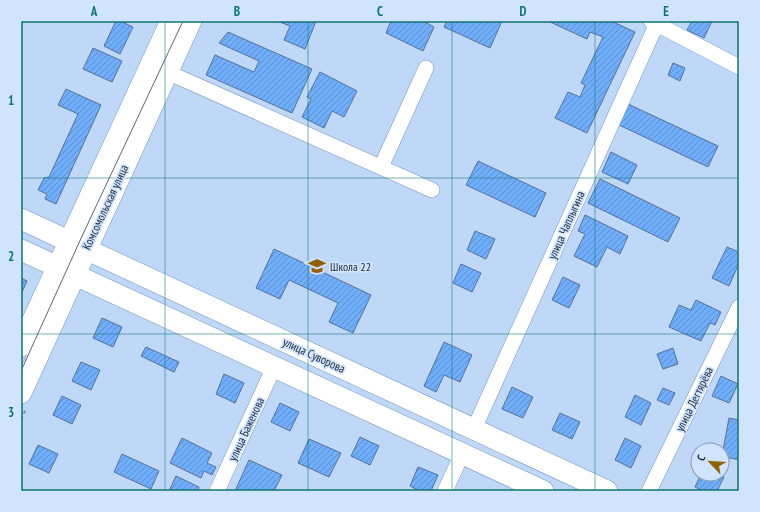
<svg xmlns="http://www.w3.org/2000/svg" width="760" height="512" font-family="'PT Sans Narrow',sans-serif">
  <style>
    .building { fill: url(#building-hatch); stroke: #557195 }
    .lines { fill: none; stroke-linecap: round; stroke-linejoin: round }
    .street-casing { stroke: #7693b8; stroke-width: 16 }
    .secondary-casing { stroke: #7693b8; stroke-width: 22 }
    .path { stroke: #7588a0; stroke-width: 2; stroke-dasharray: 3 3; stroke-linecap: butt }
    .street { stroke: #fff; stroke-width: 15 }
    .secondary { stroke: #fff; stroke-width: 21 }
    .tram { stroke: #58687e; stroke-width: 1 }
    .grid { fill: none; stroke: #0f766e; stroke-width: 1; stroke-opacity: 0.55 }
    .labels { text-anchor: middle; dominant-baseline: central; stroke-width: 3.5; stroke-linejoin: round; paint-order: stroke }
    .street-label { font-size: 12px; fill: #232f3f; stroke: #d1e4fd }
    .poi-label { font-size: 12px; fill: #232f3f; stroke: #d1e4fd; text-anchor: start }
    .neatline { fill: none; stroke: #0f766e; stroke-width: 1.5 }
    .grid-label { font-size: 13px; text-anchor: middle; font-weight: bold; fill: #0f766e }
  </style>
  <defs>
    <pattern id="building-hatch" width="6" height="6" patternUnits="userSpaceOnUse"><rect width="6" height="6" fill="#70aefc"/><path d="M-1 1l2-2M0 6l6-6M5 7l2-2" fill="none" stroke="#5c8ecd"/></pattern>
  </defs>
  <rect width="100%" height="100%" fill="#bfd8f8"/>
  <!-- building -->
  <g class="building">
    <polygon points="116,21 120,21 133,27 120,54 104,46"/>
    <polygon points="277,21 316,21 305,49 284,40 290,26"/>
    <polygon points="391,21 423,21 434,27 423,51 386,33"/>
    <polygon points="447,21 502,21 490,48 444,27"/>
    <polygon points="548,21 611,21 635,32 587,133 555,118 568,92 580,97 585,85 581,83 603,37 590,32 587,39"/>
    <polygon points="692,21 712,21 704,38 687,30"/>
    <polygon points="228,32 312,69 292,113 206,75 215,55 254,72 259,61 219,43"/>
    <polygon points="93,48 122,61 112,82 83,69"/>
    <polygon points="673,63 685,68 680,81 668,75"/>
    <polygon points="320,72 357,91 344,117 332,111 324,128 302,117 311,99 307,97"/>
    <polygon points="66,89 101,105 56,204 45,199 47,194 38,190 44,178 49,177 78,114 58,105"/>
    <polygon points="628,104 718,146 708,167 619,125"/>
    <polygon points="611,152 637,165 628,184 602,172"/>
    <polygon points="478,161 546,193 535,217 466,185"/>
    <polygon points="600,179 680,218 668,242 588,203"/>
    <polygon points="585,215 628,236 620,254 607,247 597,267 574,256 585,234 578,231"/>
    <polygon points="475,231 495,239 486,259 467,250"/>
    <polygon points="727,247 739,252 739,263 729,286 712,278"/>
    <polygon points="274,249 371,295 353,333 329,322 338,303 289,280 280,299 256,288"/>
    <polygon points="461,264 481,273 472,292 453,283"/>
    <polygon points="563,277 580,285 569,308 552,300"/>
    <polygon points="21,278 27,281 21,294"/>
    <polygon points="696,300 721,312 715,325 710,323 701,341 669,327 679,305 691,310"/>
    <polygon points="102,318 122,327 113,347 93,338"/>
    <polygon points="444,342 472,355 460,382 444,375 436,392 424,386"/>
    <polygon points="146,347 179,362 174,372 141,356"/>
    <polygon points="673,348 678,364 663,369 657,354"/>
    <polygon points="81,362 100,370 91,390 72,381"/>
    <polygon points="224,374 244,383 235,403 216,394"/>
    <polygon points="721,376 738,384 729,403 712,396"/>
    <polygon points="512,387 533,397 523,418 502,409"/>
    <polygon points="663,388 675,393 669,405 657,400"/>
    <polygon points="635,395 651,403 641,425 625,417"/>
    <polygon points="62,396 81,405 72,424 53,415"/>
    <polygon points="280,403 299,412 290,431 271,422"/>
    <polygon points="560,413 580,422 572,439 552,430"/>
    <polygon points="729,418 739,420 739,460 722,456"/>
    <polygon points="360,437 379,446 370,465 351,456"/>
    <polygon points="182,438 212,453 207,463 216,467 212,475 204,471 201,478 170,463"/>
    <polygon points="625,438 641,446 631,468 615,460"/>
    <polygon points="309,439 341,453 329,477 298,463"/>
    <polygon points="38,445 58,454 49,473 29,464"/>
    <polygon points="122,454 159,471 151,489 114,472"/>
    <polygon points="249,460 282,475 274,491 235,491"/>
    <polygon points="418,467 438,475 431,491 420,491 410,486"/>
    <polygon points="701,474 717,474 724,477 717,491 703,491 695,487"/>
    <polygon points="176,476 199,487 198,491 169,491"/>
  </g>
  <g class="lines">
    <!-- street casing -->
    <g class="street-casing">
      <g id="street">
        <polyline points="651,21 739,67"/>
        <polyline points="167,72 432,190"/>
        <polyline points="381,167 426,68"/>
        <polyline points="474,429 658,21"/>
        <polyline points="217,491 274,367"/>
        <polyline points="445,491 462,454"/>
        <polyline points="649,491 739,307"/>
      </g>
    </g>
    <!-- secondary casing -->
    <g class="secondary-casing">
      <g id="secondary">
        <polyline points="21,219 607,491"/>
        <polyline points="21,250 543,491"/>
        <polyline points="21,346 171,21"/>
        <polyline points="21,393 191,21"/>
      </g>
    </g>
    <!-- path -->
    <polyline class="path" points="21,419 26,409"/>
    <!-- street -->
    <use href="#street" class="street"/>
    <!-- secondary -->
    <use href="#secondary" class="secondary"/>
    <!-- tram -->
    <polyline class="tram" points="21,371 83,234 183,21"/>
  </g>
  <!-- grid -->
  <path class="grid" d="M165,21V491M308,21V491M452,21V491M595,21V491M21,178H739M21,334H739"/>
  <!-- icons -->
  <defs>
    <g id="school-bare" transform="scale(1.38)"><path d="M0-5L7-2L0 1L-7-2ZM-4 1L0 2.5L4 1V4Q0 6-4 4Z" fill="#8f610b" stroke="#d1e4fd" stroke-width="2.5" paint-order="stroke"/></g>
  </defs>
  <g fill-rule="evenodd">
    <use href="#school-bare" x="317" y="266"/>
  </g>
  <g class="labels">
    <!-- street labels -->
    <g class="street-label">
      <text transform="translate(105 207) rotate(-65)">Комсомольская улица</text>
      <text transform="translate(566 225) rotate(-66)">улица Чаплыгина</text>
      <text transform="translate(314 355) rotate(25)">улица Суворова</text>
      <text transform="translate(694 399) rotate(-64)">улица Дегтярёва</text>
      <text transform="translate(246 429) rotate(-65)">улица Баженова</text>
    </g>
    <!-- poi labels -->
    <g class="poi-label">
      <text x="330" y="266">Школа 22</text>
    </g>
  </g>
  <!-- border -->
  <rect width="760" height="512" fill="none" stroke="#d1e4fd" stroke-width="44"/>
  <!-- north arrow -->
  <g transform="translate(710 462) rotate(295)"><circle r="19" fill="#d1e4fd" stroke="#8b9cb1"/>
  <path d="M0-3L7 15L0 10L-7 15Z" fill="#8f610b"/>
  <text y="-6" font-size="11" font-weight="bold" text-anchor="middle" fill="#232f3f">С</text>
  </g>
  <rect x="22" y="22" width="716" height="468" class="neatline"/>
  <g class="grid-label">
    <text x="94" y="16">A</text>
    <text x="237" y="16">B</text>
    <text x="380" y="16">C</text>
    <text x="523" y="16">D</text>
    <text x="666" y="16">E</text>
    <text x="11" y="105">1</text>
    <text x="11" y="261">2</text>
    <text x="11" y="417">3</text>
  </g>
</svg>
